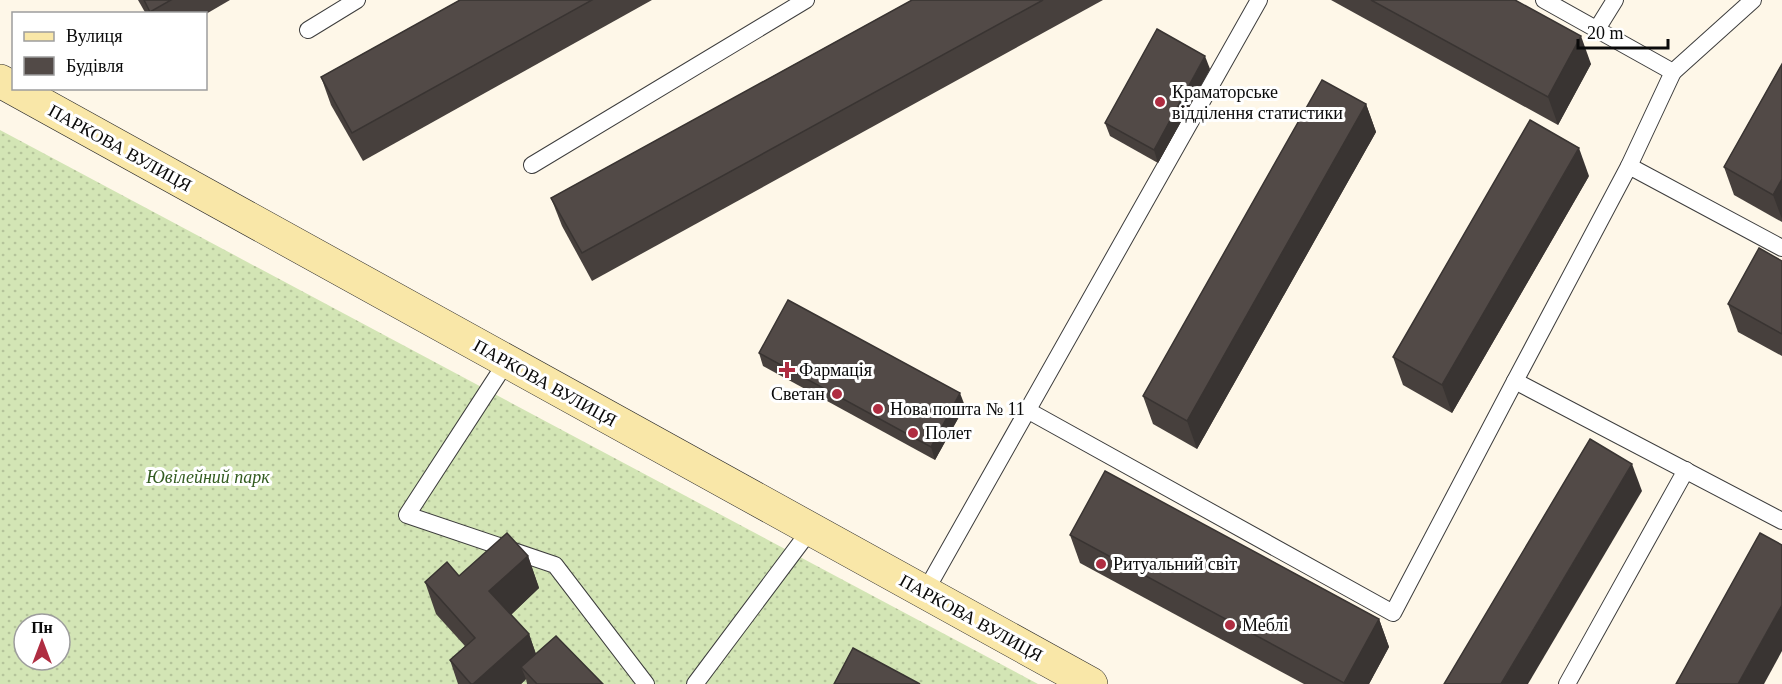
<svg xmlns="http://www.w3.org/2000/svg" width="1782" height="684" font-family="'Times New Roman',serif">
  <style>
    .grass { fill: url(#grass-dots); fill-rule: evenodd }
    .lines { fill: none; stroke-linecap: round; stroke-linejoin: round }
    .lane-casing { stroke: #3d3d3d; stroke-width: 18 }
    .secondary-casing { stroke: #2c2c2c; stroke-width: 34 }
    .lane { stroke: #fff; stroke-width: 16 }
    .secondary { stroke: #f9e7a8; stroke-width: 33 }
    .wall { fill: #47403d }
    .shaded-wall { fill: #393432 }
    .building { fill: #524a47; stroke: #393432; stroke-width: 1.5 }
    .poi-dot { fill: #af2d41; stroke: #fff; stroke-width: 2 }
    .labels { text-anchor: middle; dominant-baseline: central; stroke-width: 6; stroke-linejoin: round; paint-order: stroke }
    .poi-label { font-size: 18px; fill: #0a0a0a; stroke: #fff; text-anchor: start }
    .street-label { font-size: 18px; fill: #0a0a0a; stroke: #fff }
    .park-label { font-size: 18px; font-style: italic; fill: #335c20; stroke: #fff }
  </style>
  <defs>
    <pattern id="grass-dots" width="8" height="8" patternUnits="userSpaceOnUse" patternTransform="scale(1.5)"><rect width="8" height="8" fill="#d3e5b5"/><path d="M2 2h.1M6 6h.1" fill="none" stroke="#b4c39a" stroke-width="1.8" stroke-linecap="round"/></pattern>
  </defs>
  <rect width="100%" height="100%" fill="#fef7e8"/>
  <!-- grass -->
  <path class="grass" d="M0,130L1038,684H0ZM24,624H60V660H24Z"/>
  <g class="lines">
    <!-- lane casing -->
    <g class="lane-casing">
      <g id="lane">
        <polyline points="1544,0 1673,72 1753,0"/>
        <polyline points="1597,29 1615,0"/>
        <polyline points="308,30 357,0"/>
        <polyline points="532,165 806,0"/>
        <polyline points="1629,166 1673,72"/>
        <polyline points="507,361 407,515 555,565 646,684"/>
        <polyline points="1515,381 1629,166 1782,248"/>
        <polyline points="1027,410 1393,613 1515,381 1782,521"/>
        <polyline points="925,592 1259,0"/>
        <polyline points="695,684 811,529"/>
        <polyline points="1567,684 1686,470"/>
      </g>
    </g>
    <!-- secondary casing -->
    <g class="secondary-casing">
      <polyline id="secondary" points="0,81 1091,684"/>
    </g>
    <!-- lane -->
    <use href="#lane" class="lane"/>
    <!-- secondary -->
    <use href="#secondary" class="secondary"/>
  </g>
  <!-- wall -->
  <g class="wall">
    <polygon points="138,0 230,0 206,14 146,14"/>
    <polygon points="460,0 652,0 363,161 331,105 321,77"/>
    <polygon points="912,0 1103,0 592,281 562,226 551,198"/>
    <polygon points="1331,0 1515,0 1591,64 1558,125"/>
    <polygon points="1782,64 1782,222 1734,195 1724,167"/>
    <polygon points="1210,69 1158,163 1110,136 1105,123"/>
    <polygon points="1366,104 1376,132 1197,449 1153,424 1143,396"/>
    <polygon points="1589,176 1452,413 1403,385 1393,357"/>
    <polygon points="1782,261 1782,356 1738,332 1728,304"/>
    <polygon points="759,353 965,406 935,460 763,366"/>
    <polygon points="1070,535 1379,619 1389,647 1369,684 1304,684 1080,563"/>
    <polygon points="528,556 539,588 511,615 529,634 536,654 603,684 527,684 526,679 521,684 458,684 450,660 465,646 436,614 425,582 459,576"/>
  </g>
  <!-- shaded-wall -->
  <g class="shaded-wall">
    <polygon points="1581,36 1591,64 1558,125 1548,97"/>
    <polygon points="1205,56 1210,69 1158,163 1154,150"/>
    <polygon points="1366,104 1376,132 1197,449 1187,421"/>
    <polygon points="1579,148 1589,176 1452,413 1442,385"/>
    <polygon points="1782,179 1782,219 1773,195"/>
    <polygon points="960,393 965,406 935,460 931,447"/>
    <polygon points="1632,464 1642,491 1528,684 1501,684"/>
    <polygon points="528,556 539,588 501,624 489,591"/>
    <polygon points="1782,605 1782,651 1764,684 1738,684"/>
    <polygon points="1379,619 1389,647 1369,684 1344,684"/>
    <polygon points="529,634 540,666 521,667 526,679 521,684 473,684"/>
  </g>
  <!-- building -->
  <g class="building">
    <polygon points="144,0 171,0 150,12"/>
    <polygon points="460,0 592,0 352,133 321,77"/>
    <polygon points="912,0 1043,0 582,253 551,198"/>
    <polygon points="1371,0 1515,0 1581,36 1548,97"/>
    <polygon points="1157,29 1205,56 1154,150 1105,123"/>
    <polygon points="1782,64 1782,179 1773,195 1724,167"/>
    <polygon points="1322,80 1366,104 1187,421 1143,396"/>
    <polygon points="1530,120 1579,148 1442,385 1393,357"/>
    <polygon points="1759,248 1782,261 1782,334 1728,304"/>
    <polygon points="788,300 960,393 931,447 759,353"/>
    <polygon points="1590,439 1632,464 1501,684 1444,684"/>
    <polygon points="1105,471 1379,619 1344,683 1070,535"/>
    <polygon points="507,533 528,556 489,591 529,634 473,684 471,684 450,660 475,638 425,582 447,562 459,576"/>
    <polygon points="1760,533 1782,545 1782,605 1738,684 1676,684"/>
    <polygon points="556,636 603,684 537,684 521,667"/>
    <polygon points="853,648 920,684 834,684"/>
  </g>
  <!-- markers -->
  <g class="poi-dot">
    <circle cx="1160" cy="102" r="6"/>
    <path d="M784 361h6v6h6v6h-6v6h-6v-6h-6v-6h6z"/>
    <circle cx="837" cy="394" r="6"/>
    <circle cx="878" cy="409" r="6"/>
    <circle cx="913" cy="433" r="6"/>
    <circle cx="1101" cy="564" r="6"/>
    <circle cx="1230" cy="625" r="6"/>
  </g>
  <g class="labels">
    <!-- poi labels -->
    <g class="poi-label">
      <text x="1172" y="92">Краматорське<tspan x="1172" dy="21">відділення статистики</tspan></text>
      <text x="799" y="370">Фармація</text>
      <text x="825" y="394" text-anchor="end">Светан</text>
      <text x="890" y="409">Нова пошта № 11</text>
      <text x="925" y="433">Полет</text>
      <text x="1113" y="564">Ритуальний світ</text>
      <text x="1242" y="625">Меблі</text>
    </g>
    <!-- street labels -->
    <g class="street-label">
      <text transform="translate(120 148) rotate(29)">ПАРКОВА ВУЛИЦЯ</text>
      <text transform="translate(545 383) rotate(29)">ПАРКОВА ВУЛИЦЯ</text>
      <text transform="translate(971 618) rotate(29)">ПАРКОВА ВУЛИЦЯ</text>
    </g>
    <!-- park labels -->
    <g class="park-label">
      <text x="208" y="477">Ювілейний парк</text>
    </g>
  </g>
  <!-- legend -->
  <rect x="12" y="12" width="195" height="78" fill="#ffffff" stroke="#9d9d9d" stroke-width="1.5"/>
  <rect x="24" y="32" width="30" height="9" fill="#f9e7a8" stroke="#9d9d9d" stroke-width="1.5"/>
  <text x="66" y="42" font-size="18" fill="#0a0a0a">Вулиця</text>
  <rect x="24" y="57" width="30" height="18" fill="#524a47" stroke="#9d9d9d" stroke-width="1.5"/>
  <text x="66" y="72" font-size="18" fill="#0a0a0a">Будівля</text>
  <!-- north arrow -->
  <g transform="translate(42 642)"><circle r="28" fill="#ffffff" stroke="#9d9d9d" stroke-width="1.5"/>
  <path d="M0-4.5L10 22L0 15L-10 22Z" fill="#af2d41"/>
  <text y="-9" font-size="16" font-weight="bold" text-anchor="middle" fill="#0a0a0a">Пн</text>
  </g>
  <!-- scale -->
  <path d="M1578 39v9h90v-9" fill="none" stroke="#0a0a0a" stroke-width="3"/>
  <text x="1587" y="39" font-size="18" fill="#0a0a0a" stroke="#ffffff" stroke-width="4.5" paint-order="stroke">20 m</text>
</svg>
